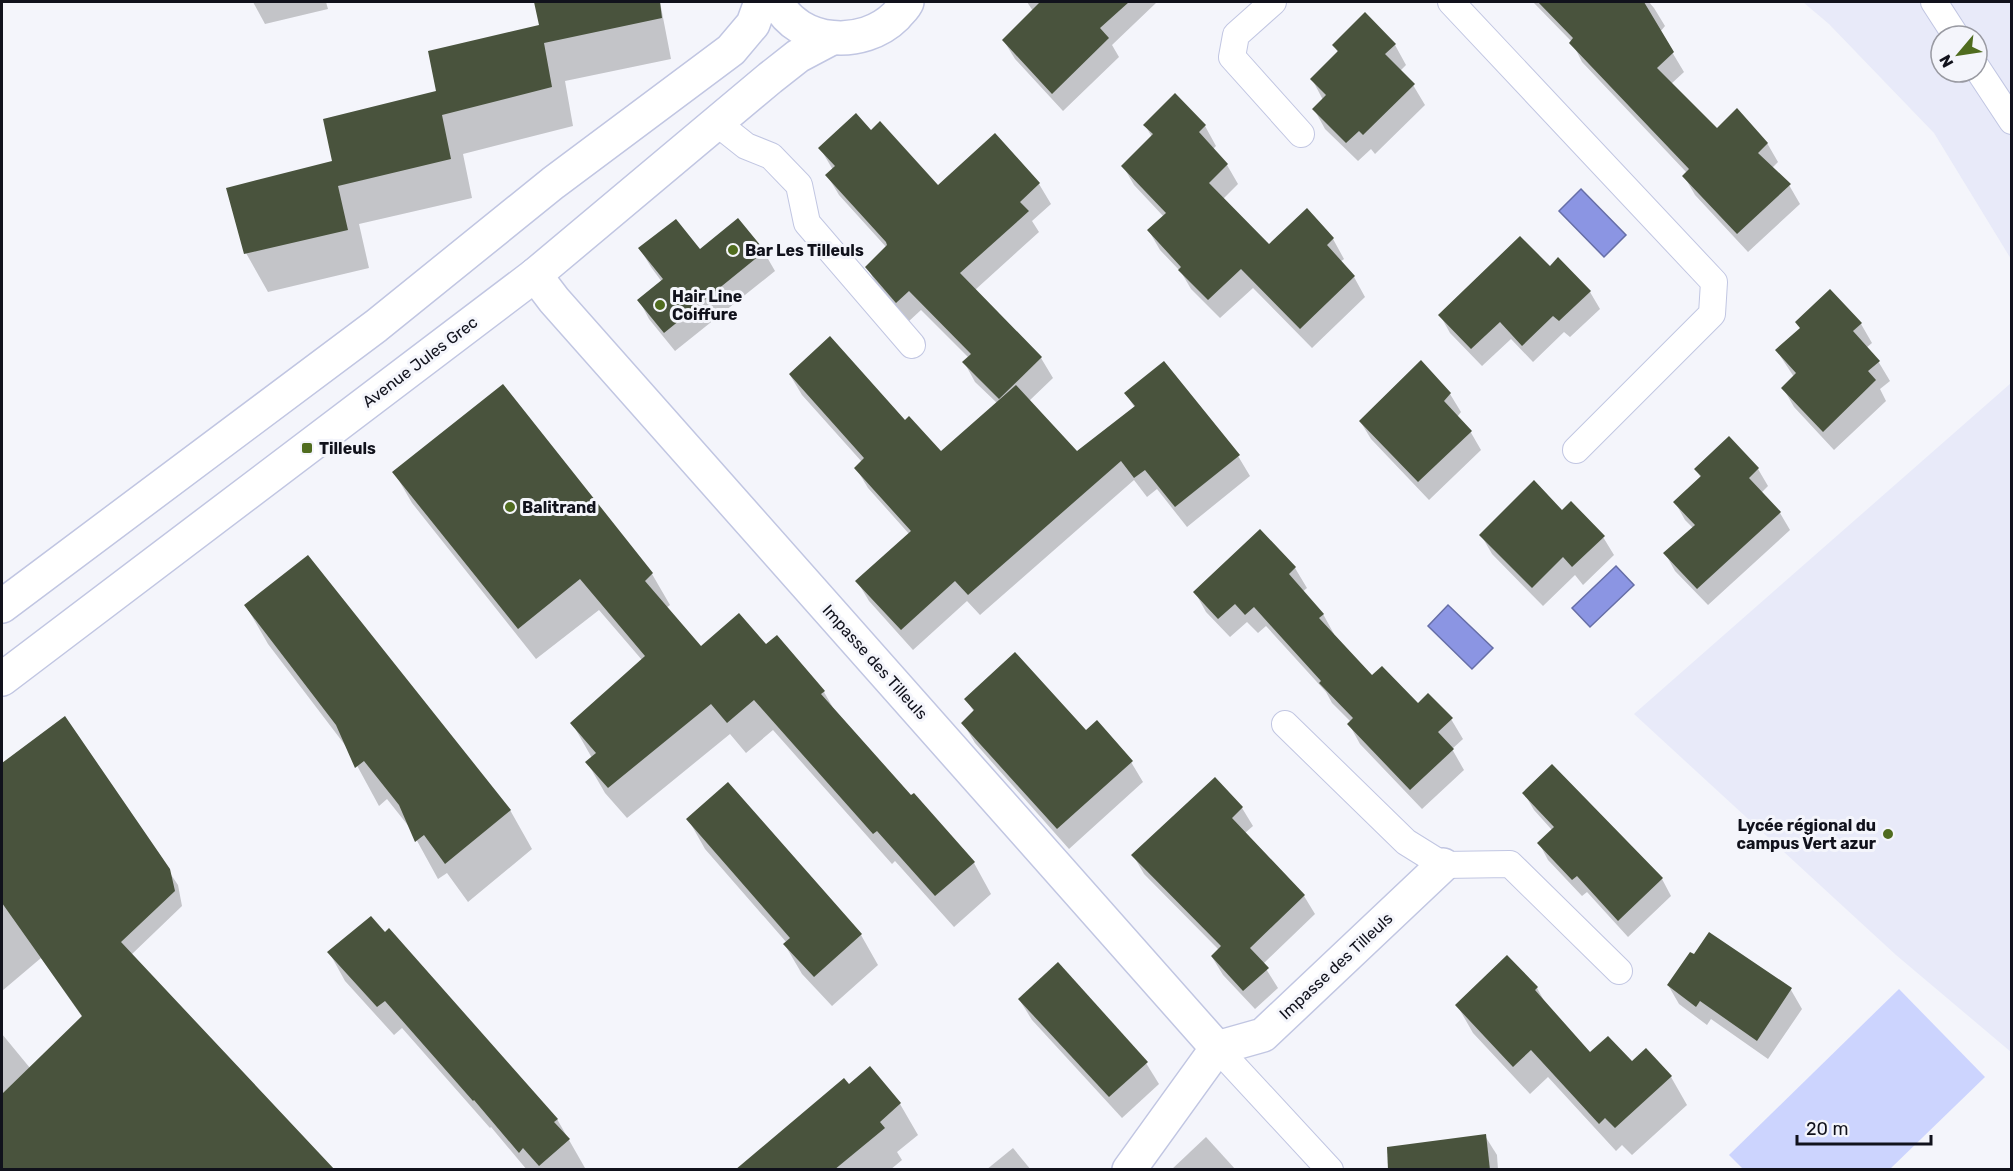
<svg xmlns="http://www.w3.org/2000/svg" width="2013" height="1171" font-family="Rubik,sans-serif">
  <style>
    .built { fill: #e8eaf9; fill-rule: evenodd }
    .green { fill: #ccd4fe }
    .water { fill: #8b95e3; stroke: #666ea7; stroke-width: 1.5 }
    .shadow { fill: #0003 }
    .building { fill: #49533d }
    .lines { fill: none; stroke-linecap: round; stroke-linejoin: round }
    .lane-casing { stroke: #c1c6e2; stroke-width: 28 }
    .street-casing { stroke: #c1c6e2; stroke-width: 36 }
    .secondary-casing { stroke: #c1c6e2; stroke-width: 36 }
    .lane { stroke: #fff; stroke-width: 26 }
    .street { stroke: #fff; stroke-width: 33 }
    .secondary { stroke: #fff; stroke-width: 33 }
    .poi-dot { fill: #506c1f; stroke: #f4f5fb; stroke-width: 2 }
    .labels { text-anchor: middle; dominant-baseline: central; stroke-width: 6; stroke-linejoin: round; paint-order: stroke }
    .poi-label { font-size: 16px; font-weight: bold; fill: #11121c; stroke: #f4f5fb; text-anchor: start }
    .street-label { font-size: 16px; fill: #11121c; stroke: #f4f5fb }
  </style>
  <rect width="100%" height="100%" fill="#f4f5fb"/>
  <!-- built -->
  <g class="built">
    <path d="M1803,2H2011V259L1934,133L1829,24ZM1941,36H1977V72H1941Z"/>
    <polygon points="2011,383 2011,1052 1896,955 1634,714"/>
  </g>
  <!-- green -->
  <polygon class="green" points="1899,989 1985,1077 1890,1169 1743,1169 1729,1155"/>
  <!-- water -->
  <g class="water">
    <polygon points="1581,189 1626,235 1604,257 1559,211"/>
    <polygon points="1616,566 1634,585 1590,627 1572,608"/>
    <polygon points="1448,605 1493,648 1472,669 1428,626"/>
  </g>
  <!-- shadow -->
  <g class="shadow">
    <polygon points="253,2 326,2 328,9 265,24"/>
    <polygon points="536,2 660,2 671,59 565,81 573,126 463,154 472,198 359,224 369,268 268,292 246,253 334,162 541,26"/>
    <polygon points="1027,2 1157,2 1112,45 1119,57 1063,111 1015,59 1004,41 1033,11"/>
    <polygon points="1533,2 1649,2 1654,8 1665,26 1660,32 1684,72 1671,84 1717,130 1767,143 1778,162 1772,168 1789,185 1800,204 1748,252 1695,195 1684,176 1687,173 1582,62 1572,42"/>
    <polygon points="1365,14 1395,45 1406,65 1400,71 1413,85 1425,105 1375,154 1371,149 1358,161 1325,129 1314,109 1323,100 1312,79 1338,53 1334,45"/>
    <polygon points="1175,95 1205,126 1216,146 1213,149 1227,165 1238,184 1223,199 1269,246 1307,210 1333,239 1344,259 1340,262 1354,277 1365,297 1312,348 1253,288 1220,318 1191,289 1181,272 1160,250 1149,231 1164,217 1134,185 1123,166 1152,137 1145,125"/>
    <polygon points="871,132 937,187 1039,184 1051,204 1032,221 1039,232 975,290 1041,358 1053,378 1029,401 1077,453 1135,408 1126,394 1238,456 1250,476 1187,527 1157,489 1147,497 1134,480 980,615 967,601 913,650 869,601 857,581 910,535 868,488 856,468 862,462 802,395 790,375 905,422 941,453 997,403 975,382 964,362 969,358 921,310 908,322 878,287 867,267 887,248 839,195 827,175 833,170 820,148"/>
    <polygon points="738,220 764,252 775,271 675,351 649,319 639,300 662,282 651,267 640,249 700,251"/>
    <polygon points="1558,259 1590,292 1600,309 1570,337 1564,332 1533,362 1511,339 1482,366 1450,333 1440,315 1550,268"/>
    <polygon points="1797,323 1861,324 1872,343 1866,348 1878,361 1890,381 1880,389 1886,401 1834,450 1794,407 1783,388 1794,377 1777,351 1801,329"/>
    <polygon points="1450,394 1461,412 1457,417 1470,431 1481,450 1429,500 1371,439 1360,421"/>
    <polygon points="1758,469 1768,486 1761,493 1780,513 1790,530 1708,605 1675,571 1665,553 1693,528 1685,520 1675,502 1701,478 1696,470"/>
    <polygon points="394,472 652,574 670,605 666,608 700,648 766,647 824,692 836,713 911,797 974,863 991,894 954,927 895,861 892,864 773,730 746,753 730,734 627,818 605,793 587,762 592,758 572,723 642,660 599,610 536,659 412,503"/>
    <polygon points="1562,512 1603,537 1614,555 1583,585 1575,575 1543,606 1492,554 1481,535"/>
    <polygon points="1260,531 1295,568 1307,588 1302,592 1323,614 1334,634 1333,635 1372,678 1418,705 1451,719 1463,739 1452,749 1464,770 1422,809 1360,744 1349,724 1351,722 1332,703 1326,692 1266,626 1258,633 1247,622 1230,637 1206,612 1195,592"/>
    <polygon points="246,606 510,810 532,849 468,902 447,873 438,879 410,828 387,799 379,806 348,749 268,644"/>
    <polygon points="966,699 1086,732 1131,762 1143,782 1069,849 975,743 963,723 974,712"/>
    <polygon points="65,718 178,885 182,906 131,955 333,1170 2,1170 2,1034 30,1068 83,1018 41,958 2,991 2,765"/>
    <polygon points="1215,779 1242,808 1253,826 1245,833 1304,896 1315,914 1263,964 1278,988 1255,1009 1223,975 1212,957 1219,950 1144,874 1133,855"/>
    <polygon points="728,784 861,935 878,965 832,1006 802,974 785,945 787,943 705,849 688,819"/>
    <polygon points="1524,793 1662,879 1671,896 1628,937 1587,892 1582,896 1548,860 1539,843 1552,830 1534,810"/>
    <polygon points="384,934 557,1119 585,1168 583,1170 527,1170 491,1127 490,1128 402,1028 394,1035 345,981 329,952"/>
    <polygon points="1668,985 1791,990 1802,1009 1768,1059 1711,1019 1707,1025 1679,1004"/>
    <polygon points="1537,988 1547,1006 1590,1054 1632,1063 1671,1077 1687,1105 1632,1155 1622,1145 1616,1151 1548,1077 1530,1094 1473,1033 1457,1005"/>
    <polygon points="1019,999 1146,1063 1159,1084 1122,1118 1032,1020"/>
    <polygon points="870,1068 900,1104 918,1135 897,1152 902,1160 890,1170 739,1170"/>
    <polygon points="1485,1136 1497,1155 1498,1170 1393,1170"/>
    <polygon points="1206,1137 1236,1170 1171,1170"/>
    <polygon points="1013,1148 1031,1170 986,1170"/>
  </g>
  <!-- building -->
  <g class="building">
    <polygon points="534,2 660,2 662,18 544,43 552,87 442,115 451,159 338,186 348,230 244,254 226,188 332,161 323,119 436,91 428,51 539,25"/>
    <polygon points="1040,2 1129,2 1100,28 1109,38 1052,94 1002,40"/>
    <polygon points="1538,2 1644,2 1674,52 1657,68 1717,128 1737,108 1768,143 1758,153 1791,184 1737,234 1682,176 1689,169 1569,43 1573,38"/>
    <polygon points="1365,12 1396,44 1385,54 1415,84 1363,135 1359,131 1346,143 1312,109 1326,95 1310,79 1338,51 1332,45"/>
    <polygon points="1175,93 1206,125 1199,132 1228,164 1209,183 1269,244 1307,208 1334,238 1327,245 1355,276 1300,329 1241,269 1208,300 1178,270 1181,267 1147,230 1166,213 1121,166 1153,134 1143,125"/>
    <polygon points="856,113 871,130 880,121 938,185 995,133 1040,183 1020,202 1029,211 960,273 1042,357 999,399 962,362 971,354 909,291 896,303 865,267 887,245 886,242 825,175 835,166 818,148"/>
    <polygon points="738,218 765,251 664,333 637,300 663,279 638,248 676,219 700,249"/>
    <polygon points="1520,236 1550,266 1558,257 1591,291 1559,321 1553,316 1522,346 1500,322 1471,349 1438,315"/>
    <polygon points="1830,289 1862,323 1853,331 1880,361 1868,371 1876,380 1823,432 1781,388 1796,373 1775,350 1800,328 1795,322"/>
    <polygon points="830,336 905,420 909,416 941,451 1016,385 1077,451 1135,406 1124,393 1164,361 1240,455 1175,507 1145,470 1134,478 1121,461 968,595 955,581 901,630 855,581 911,531 854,468 864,458 789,374"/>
    <polygon points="1421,360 1451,393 1444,401 1472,431 1418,482 1359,421"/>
    <polygon points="503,384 653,573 645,581 701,646 739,613 766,644 777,635 825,691 821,694 911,795 914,793 975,862 935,896 877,831 873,834 754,700 727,723 711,704 608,788 585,762 596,753 570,723 645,656 580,579 518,629 392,472"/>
    <polygon points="1729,436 1759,468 1749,478 1781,512 1697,589 1663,553 1695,525 1673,502 1701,476 1694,469"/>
    <polygon points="1534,480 1562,510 1571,501 1605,536 1572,567 1563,557 1532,588 1479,535"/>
    <polygon points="1260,529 1296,567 1289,574 1324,614 1319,618 1372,675 1382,666 1418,703 1428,693 1453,718 1438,732 1454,749 1410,790 1347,724 1353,718 1319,683 1321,681 1254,607 1245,615 1235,604 1218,619 1193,592"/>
    <polygon points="308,555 511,810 445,864 424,835 415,842 399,805 364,761 355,768 336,725 244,605"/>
    <polygon points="1015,652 1086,730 1097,720 1133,761 1057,829 961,723 974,710 964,699"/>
    <polygon points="65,716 170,869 175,891 121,942 335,1170 2,1170 2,1094 82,1016 2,903 2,763"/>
    <polygon points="1552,764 1663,878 1618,921 1577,876 1572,880 1537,843 1554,827 1522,793"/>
    <polygon points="1215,777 1243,807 1232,818 1305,895 1250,948 1269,968 1243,991 1211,956 1221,946 1131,855"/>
    <polygon points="728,782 862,934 814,977 783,944 790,938 686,819"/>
    <polygon points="371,916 385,932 389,928 558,1119 554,1122 570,1139 539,1166 523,1148 519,1153 474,1100 473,1101 385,1001 377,1007 327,952"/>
    <polygon points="1709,932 1792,988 1757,1041 1700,1001 1696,1007 1667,985 1690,952 1694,954"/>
    <polygon points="1507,955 1538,987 1535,990 1590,1052 1608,1036 1632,1061 1646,1048 1672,1076 1615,1128 1605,1118 1599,1124 1531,1050 1513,1067 1455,1005"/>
    <polygon points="1058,962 1148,1062 1109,1097 1018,999"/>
    <polygon points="870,1066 901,1103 880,1122 885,1128 834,1170 735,1170 844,1078 849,1084"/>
    <polygon points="1486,1134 1490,1170 1388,1170 1387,1147"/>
  </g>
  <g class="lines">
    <!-- lane casing -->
    <g class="lane-casing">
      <g id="lane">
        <polyline points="1273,2 1236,35 1232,57 1301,134"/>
        <polyline points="1451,2 1714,282 1712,314 1576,450"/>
        <polyline points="1934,2 1956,36"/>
        <polyline points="1977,68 2012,121"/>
        <polyline points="717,123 746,146 771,156 799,185 807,223 912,345"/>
        <polyline points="1285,724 1406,842 1443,865 1510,864 1619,971"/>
        <polyline points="1217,1048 1330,1170"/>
      </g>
    </g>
    <!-- street casing -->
    <g class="street-casing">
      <g id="street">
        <polyline points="535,275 554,300 1217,1048 1129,1170"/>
        <polyline points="1217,1048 1263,1035 1443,865"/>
      </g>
    </g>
    <!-- secondary casing -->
    <g class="secondary-casing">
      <g id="secondary">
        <path d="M777,2C799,45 863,49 896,16C900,11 905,7 907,2"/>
        <polyline points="2,606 376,326 553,183 731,50 753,24 761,2"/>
        <polyline points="2,679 535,275 770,78 798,56 832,38"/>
      </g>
    </g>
    <!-- lane -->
    <use href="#lane" class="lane"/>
    <!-- street -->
    <use href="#street" class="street"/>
    <!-- secondary -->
    <use href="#secondary" class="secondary"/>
  </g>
  <!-- markers -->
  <g class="poi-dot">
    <circle cx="733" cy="250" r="6"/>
    <circle cx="660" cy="305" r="6"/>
    <rect x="301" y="442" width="12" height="12" rx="3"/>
    <circle cx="510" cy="507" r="6"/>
    <circle cx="1888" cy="834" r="6"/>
  </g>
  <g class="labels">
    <!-- poi labels -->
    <g class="poi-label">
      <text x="745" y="250">Bar Les Tilleuls</text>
      <text x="672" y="296">Hair Line<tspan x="672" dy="18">Coiffure</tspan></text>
      <text x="319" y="448">Tilleuls</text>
      <text x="522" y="507">Balitrand</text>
      <text x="1876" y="825" text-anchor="end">Lycée régional du<tspan x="1876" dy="18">campus Vert azur</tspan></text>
    </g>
    <!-- street labels -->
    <g class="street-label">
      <text transform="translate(420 362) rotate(-37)">Avenue Jules Grec</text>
      <text transform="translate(875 662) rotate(48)">Impasse des Tilleuls</text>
      <text transform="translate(1336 966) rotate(-43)">Impasse des Tilleuls</text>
    </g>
  </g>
  <!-- border -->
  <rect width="2013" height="1171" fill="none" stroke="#11121c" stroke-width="6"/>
  <!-- north arrow -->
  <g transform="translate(1959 54) rotate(241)"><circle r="28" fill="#f4f5fb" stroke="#999aa2" stroke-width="1.5"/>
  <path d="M0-4.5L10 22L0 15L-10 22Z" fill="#506c1f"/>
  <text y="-9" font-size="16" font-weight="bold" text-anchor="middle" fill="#11121c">N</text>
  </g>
  <!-- scale -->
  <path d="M1797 1135v9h134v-9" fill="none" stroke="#11121c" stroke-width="3"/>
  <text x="1806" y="1135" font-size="18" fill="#11121c" stroke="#f4f5fb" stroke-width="4.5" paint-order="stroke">20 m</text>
</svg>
